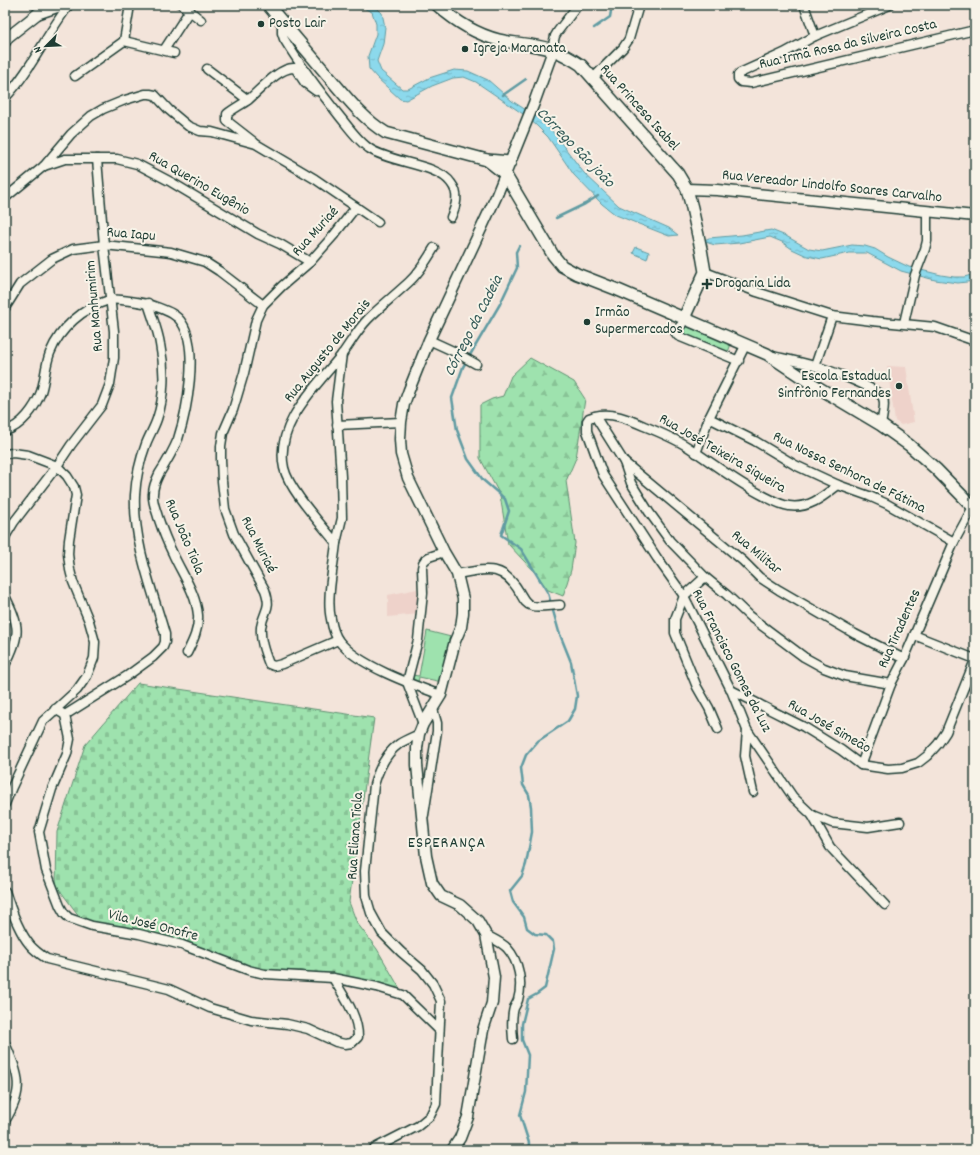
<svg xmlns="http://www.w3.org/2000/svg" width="980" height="1155" font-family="Dekko,sans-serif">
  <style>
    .built { fill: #eed2ca }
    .forest { fill: url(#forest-firs); stroke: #5e9071 }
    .cemetery { fill: url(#cemetery-stones); stroke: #5e9071 }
    .green { fill: #9ee2ae; stroke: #5e9071 }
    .water { fill: url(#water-ripples); stroke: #609ba2 }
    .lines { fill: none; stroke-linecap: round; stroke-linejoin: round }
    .stream { stroke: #609ba2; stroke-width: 2.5 }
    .minor-casing { stroke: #1f3d34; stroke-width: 11 }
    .tertiary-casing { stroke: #1f3d34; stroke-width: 13 }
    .secondary-casing { stroke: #1f3d34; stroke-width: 14 }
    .minor { stroke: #f7f3e8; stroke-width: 8 }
    .tertiary { stroke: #f7f3e8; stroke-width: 10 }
    .secondary { stroke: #f7f3e8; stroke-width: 11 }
    .poi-dot { fill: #1f3d34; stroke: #f7f3e8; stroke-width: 1.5 }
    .labels { text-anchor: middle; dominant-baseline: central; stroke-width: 4; stroke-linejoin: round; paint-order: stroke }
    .poi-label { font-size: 15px; fill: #1f3d34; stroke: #f7f3e8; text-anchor: start }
    .street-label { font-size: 15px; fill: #1f3d34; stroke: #f7f3e8 }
    .water-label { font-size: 16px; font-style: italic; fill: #355c59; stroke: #f7f3e8 }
    .neighbourhood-label { font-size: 16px; letter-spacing: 1px; fill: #1f3d34; stroke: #f7f3e8 }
  </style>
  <defs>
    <pattern id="forest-firs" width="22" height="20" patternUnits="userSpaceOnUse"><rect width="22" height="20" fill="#9ee2ae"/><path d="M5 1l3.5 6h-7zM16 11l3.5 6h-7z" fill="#88c396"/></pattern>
    <pattern id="cemetery-stones" width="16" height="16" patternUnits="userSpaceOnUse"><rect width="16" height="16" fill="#9ee2ae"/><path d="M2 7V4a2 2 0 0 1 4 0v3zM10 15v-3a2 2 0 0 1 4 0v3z" fill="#88c396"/></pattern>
    <pattern id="water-ripples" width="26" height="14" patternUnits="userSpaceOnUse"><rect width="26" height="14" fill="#8cd9ec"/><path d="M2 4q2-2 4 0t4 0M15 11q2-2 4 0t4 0" fill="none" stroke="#78bbcb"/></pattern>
  </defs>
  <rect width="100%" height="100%" fill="#f3e4da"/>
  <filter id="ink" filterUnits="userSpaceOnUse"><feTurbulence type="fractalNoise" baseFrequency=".025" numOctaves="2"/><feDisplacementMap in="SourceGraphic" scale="8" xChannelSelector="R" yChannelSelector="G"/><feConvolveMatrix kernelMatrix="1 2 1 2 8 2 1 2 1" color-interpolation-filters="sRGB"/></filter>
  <g filter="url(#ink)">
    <!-- built -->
    <g class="built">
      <polygon points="887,366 906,367 914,422 901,425 895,421"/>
      <polygon points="417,589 419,614 388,617 388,595"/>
    </g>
    <!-- forest -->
    <polygon class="forest" points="530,358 574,382 585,399 576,458 566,481 575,543 571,570 563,596 548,590 538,576 508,544 500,495 480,458 480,405 492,399 503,396 511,376"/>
    <!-- cemetery -->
    <polygon class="cemetery" points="138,683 374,718 349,902 357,923 377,949 403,994 363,982 301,971 254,970 161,934 82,920 56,885 57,832 85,745"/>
    <!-- green -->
    <g class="green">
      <polygon points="687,323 732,341 727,355 682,337"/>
      <polygon points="427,631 451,637 442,682 419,677 418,684 411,682 412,675 419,676"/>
    </g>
    <!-- water -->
    <g class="water">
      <polygon points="357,5 374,5 382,13 385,27 383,44 377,61 381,71 402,89 408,89 429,78 454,70 468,71 488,80 512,101 537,117 549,127 584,173 619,206 669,228 678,235 669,236 616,215 602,204 574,175 548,137 537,126 526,116 476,82 464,77 453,78 432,86 406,100 400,99 377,78 369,69 368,56 376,34 376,24 372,12"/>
      <polygon points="771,230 786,236 809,249 822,251 852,245 865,246 875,249 888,257 909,267 941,275 954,277 964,277 975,274 975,281 958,283 935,280 901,271 867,253 849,253 822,259 807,256 792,249 782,242 770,237 739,243 715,245 702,241 709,238 742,235"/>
      <polygon points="636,247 649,252 647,259 633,253"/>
    </g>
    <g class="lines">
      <!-- stream -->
      <g class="stream">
        <polyline points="594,28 610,17 612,5"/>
        <polyline points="503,95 526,79"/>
        <polyline points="556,218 585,204 598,196"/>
        <polyline points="519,246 516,252 517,268 500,304 463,367 452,398 457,430 468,459 483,480 505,499 509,511 501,535 521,549 548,593 559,632 571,662 577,696 575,709 568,721 538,741 526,755 521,768 523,785 529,795 531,807 532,832 526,864 522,876 510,891 513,902 524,917 527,928 535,934 546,935 553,942 554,949 545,988 537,994 528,999 522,1024 522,1040 528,1055 526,1092 520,1115 529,1143 528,1150"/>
      </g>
      <!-- minor casing -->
      <g class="minor-casing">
        <g id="minor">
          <polyline points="182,5 201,20"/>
          <polyline points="804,5 815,36"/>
          <polyline points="890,5 815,36 784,53 740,73 738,75 738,79 741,82 751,83 975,30"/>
          <polyline points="37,15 66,5"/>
          <path d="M282,22V33L284,39C301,67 321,93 341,118C350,129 359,142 370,149C391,163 438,164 451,183C460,194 456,206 451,217"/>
          <polyline points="124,41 174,53"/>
          <polyline points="552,49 555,36 558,31 578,5"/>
          <polyline points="164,50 190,10"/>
          <polyline points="207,69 248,100"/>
          <polyline points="75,76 124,41 130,5"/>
          <polyline points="593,78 623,48 629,39 639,5"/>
          <path d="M5,98C31,70 46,35 69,5"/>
          <path d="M254,142L227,121V114C233,109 241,105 248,100C259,91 280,66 295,68L305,83L316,91"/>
          <polyline points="44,166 65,159 117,159 137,164 171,182 258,234 280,244 310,262"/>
          <polyline points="5,198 44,166 71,134 91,116 103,109 125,100 145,94 150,94 155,95 169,110 188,126 200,131 212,132 256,144 315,179 378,222"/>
          <path d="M434,248C427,260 419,273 409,282C395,295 381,306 368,319C358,329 351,342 343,353C318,385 274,423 284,468C289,490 322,525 336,543C334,564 326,598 331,619C332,625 335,636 339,641C357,665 413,685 441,695"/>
          <polyline points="705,272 757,292 832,316 872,321 935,327 975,341"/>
          <polyline points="5,308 20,284 52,259 73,249 104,245 171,252 205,262 219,271 263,305"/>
          <polyline points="684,318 682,324 675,332 678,336 739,361"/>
          <polyline points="904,323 915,275 925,249 927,241 927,211"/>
          <polyline points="429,340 453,351 476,364"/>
          <path d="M773,356C786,359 801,362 814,366C827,369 878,388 883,398C886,405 882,417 881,425"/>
          <polyline points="815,366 832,316"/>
          <polyline points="595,416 589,418 587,421 587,431 603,475 657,558 684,596 731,690 747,730 793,797 812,815 832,823 868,827 900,822"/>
          <polyline points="709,418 755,441 795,465 838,485 869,496 887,504 954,542"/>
          <polyline points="337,425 401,422"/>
          <path d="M5,431C22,426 35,408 41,392C45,380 45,366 50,353C60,328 83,308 109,300C116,298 147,303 154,306C164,310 176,313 182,323C199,349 187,411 178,439C173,451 166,463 159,474C156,480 153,486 153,494C152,502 156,509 158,517C162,529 167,542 173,554C182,574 196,593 198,615C199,629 193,641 187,653"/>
          <polyline points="696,453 709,418 746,344"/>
          <polyline points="5,454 13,453 28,455 57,466 67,476 74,487 76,495 69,540 68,554 70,570 73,582 89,621 95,642 94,658 87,676 77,690 43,721 12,787 5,804"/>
          <polyline points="624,462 631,483 649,512 670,541 705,577 727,595 749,616 804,657 824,668 845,676 891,684"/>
          <path d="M838,485C824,496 809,509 789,506C780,505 772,500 764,496C736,482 714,464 688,447C674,438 659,432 644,426C628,419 612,412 595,416L624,462L743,561L759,577L779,590L855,634L904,659"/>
          <polyline points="5,537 14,522 57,466 71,445 102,405 110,384 114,358 114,331 104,245 97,159"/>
          <polyline points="336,543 342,518 341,477 336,401 342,354"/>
          <path d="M457,574C486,569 503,563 520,593C523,598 525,604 532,606C540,608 552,605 560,605"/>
          <polyline points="705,577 684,596 675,619 675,633 697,687 709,708 718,729"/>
          <path d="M5,596C20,626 21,635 5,665"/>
          <polyline points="914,635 975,659"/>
          <path d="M338,640L282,664L274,666L269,664C264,651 260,640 261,627C264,609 272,610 265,590L234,534L225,509L222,481L221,459V446L223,433L233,410L244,373L256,320L263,305L282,286L310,262L334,235L356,207"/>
          <polyline points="731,690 804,727 841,750 861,765 888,769 902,768 918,763 927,756 938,744 946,732 975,660"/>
          <polyline points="55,709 65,715 70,739 67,754 52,789 39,832 46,870 60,906 64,913 69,918 92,926 139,934 182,945 248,970 265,974 333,978 377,987 403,995 439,1030"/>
          <path d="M65,715L127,676L153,657L163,647L165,642V634C152,589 133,542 135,495C136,478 140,460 146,444C149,436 154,428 157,419C165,396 165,368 160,344C158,330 152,317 148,303"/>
          <polyline points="423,724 407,682 418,640 423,593 422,568 423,563 425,560 429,557 444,552"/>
          <polyline points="747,730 745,756 753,792"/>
          <polyline points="861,765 891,684 904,659 954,542 973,507"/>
          <polyline points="424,815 437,731 437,723 433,709"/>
          <polyline points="812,815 830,847 885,905"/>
          <path d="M5,891C10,907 19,932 30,945C35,951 41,955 47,959L169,989L210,1008L251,1020L287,1024L308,1029L336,1042L345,1044L352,1043L358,1037C358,1015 344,997 333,978"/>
          <path d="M486,935C493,939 501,942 507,948C519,961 523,983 518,1000C517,1003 515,1006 514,1008C511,1018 512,1029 513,1039"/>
          <path d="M5,1043C19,1076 25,1089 5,1121"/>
          <path d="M373,1150L377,1147L418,1126L430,1116L436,1104L441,1001L433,984L422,970L401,952L382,933L371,913L366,896L365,871L374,785C378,771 386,753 399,744C405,740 413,737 419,734"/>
        </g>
      </g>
      <!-- tertiary casing -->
      <g class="tertiary-casing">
        <g id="tertiary">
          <polyline points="5,42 8,37 36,15 46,5"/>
          <polyline points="687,189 717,190 975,216"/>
          <polyline points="452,1150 460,1138 468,1117 483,1030 492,1003 494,977 486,935 478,921 460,905 441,896 432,883 426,856 417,765 417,748 419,734 423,724 441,695 455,641 461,627 463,613 463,599 457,574 444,552 408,478 401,454 400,439 401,422 404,404 409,390 429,340 496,197 534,103 551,56 552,49"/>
        </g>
      </g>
      <!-- secondary casing -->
      <g class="secondary-casing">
        <g id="secondary">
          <path d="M268,5C288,29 309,53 329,77C346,97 363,119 386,133L487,160L510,162"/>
          <path d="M437,5C455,21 475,34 499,40C516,44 536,44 553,50C563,54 572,59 581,65L678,174L687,189L692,208L701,249L705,272L684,318"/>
          <polyline points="487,160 505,174 553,255 562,266 577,274 618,290 767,354 809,382 881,425 909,445 936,469 975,509"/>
        </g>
      </g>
      <!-- minor -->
      <use href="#minor" class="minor"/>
      <!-- tertiary -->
      <use href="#tertiary" class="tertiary"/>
      <!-- secondary -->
      <use href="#secondary" class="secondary"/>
    </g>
  </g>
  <!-- markers -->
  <g class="poi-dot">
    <circle cx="261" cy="24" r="4"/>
    <circle cx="465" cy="49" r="4"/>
    <path d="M705 278h4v4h4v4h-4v4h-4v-4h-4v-4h4z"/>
    <circle cx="587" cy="322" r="4"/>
    <circle cx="899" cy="386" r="4"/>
  </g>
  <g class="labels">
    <!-- poi labels -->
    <g class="poi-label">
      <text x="269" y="24">Posto Lair</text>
      <text x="473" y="49">Igreja Maranata</text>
      <text x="715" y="284">Drogaria Lida</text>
      <text x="595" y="313">Irmão<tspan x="595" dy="17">Supermercados</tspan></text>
      <text x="891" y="377" text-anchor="end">Escola Estadual<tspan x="891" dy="17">Sinfrônio Fernandes</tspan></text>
    </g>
    <!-- street labels -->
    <g class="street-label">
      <text transform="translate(848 45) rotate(-13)">Rua Irmã Rosa da Silveira Costa</text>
      <text transform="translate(639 108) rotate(48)">Rua Princesa Isabel</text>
      <text transform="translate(199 184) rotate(30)">Rua Querino Eugênio</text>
      <text transform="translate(832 187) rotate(6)">Rua Vereador Lindolfo Soares Carvalho</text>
      <text transform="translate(316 232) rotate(-48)">Rua Muriaé</text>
      <text transform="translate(131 235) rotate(5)">Rua Iapu</text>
      <text transform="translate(95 306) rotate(-95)">Rua Manhumirim</text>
      <text transform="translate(328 351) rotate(-51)">Rua Augusto de Morais</text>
      <text transform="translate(722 454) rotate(30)">Rua José Teixeira Siqueira</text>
      <text transform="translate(849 473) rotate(26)">Rua Nossa Senhora de Fátima</text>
      <text transform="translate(184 537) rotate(67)">Rua João Tiola</text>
      <text transform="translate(258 545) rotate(63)">Rua Muriaé</text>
      <text transform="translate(756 553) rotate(40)">Rua Militar</text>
      <text transform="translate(900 629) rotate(-66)">Rua Tiradentes</text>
      <text transform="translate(731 661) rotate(63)">Rua Francisco Gomes da Luz</text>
      <text transform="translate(829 727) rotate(30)">Rua José Simeão</text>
      <text transform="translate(356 836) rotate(-86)">Rua Eliana Tiola</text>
      <text transform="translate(153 926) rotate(14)">Vila José Onofre</text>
    </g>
    <!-- water labels -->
    <g class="water-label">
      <text transform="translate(575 148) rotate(46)">Córrego São joão</text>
      <text transform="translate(474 326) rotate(-63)">Córrego da Cadeia</text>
    </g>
    <!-- neighbourhood labels -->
    <g class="neighbourhood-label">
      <text x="447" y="843">ESPERANÇA</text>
    </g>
  </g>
  <!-- margin -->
  <rect width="980" height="1155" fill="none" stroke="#f7f3e8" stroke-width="20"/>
  <rect x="10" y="10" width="960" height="1135" fill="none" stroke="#1f3d34" stroke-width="1.5" filter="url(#ink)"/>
  <!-- north arrow -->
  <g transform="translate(46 46) rotate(246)" stroke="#f7f3e8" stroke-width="3" paint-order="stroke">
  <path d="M0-3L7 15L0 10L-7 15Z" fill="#1f3d34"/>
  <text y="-6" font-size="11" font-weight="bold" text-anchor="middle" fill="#1f3d34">N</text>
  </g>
</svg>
